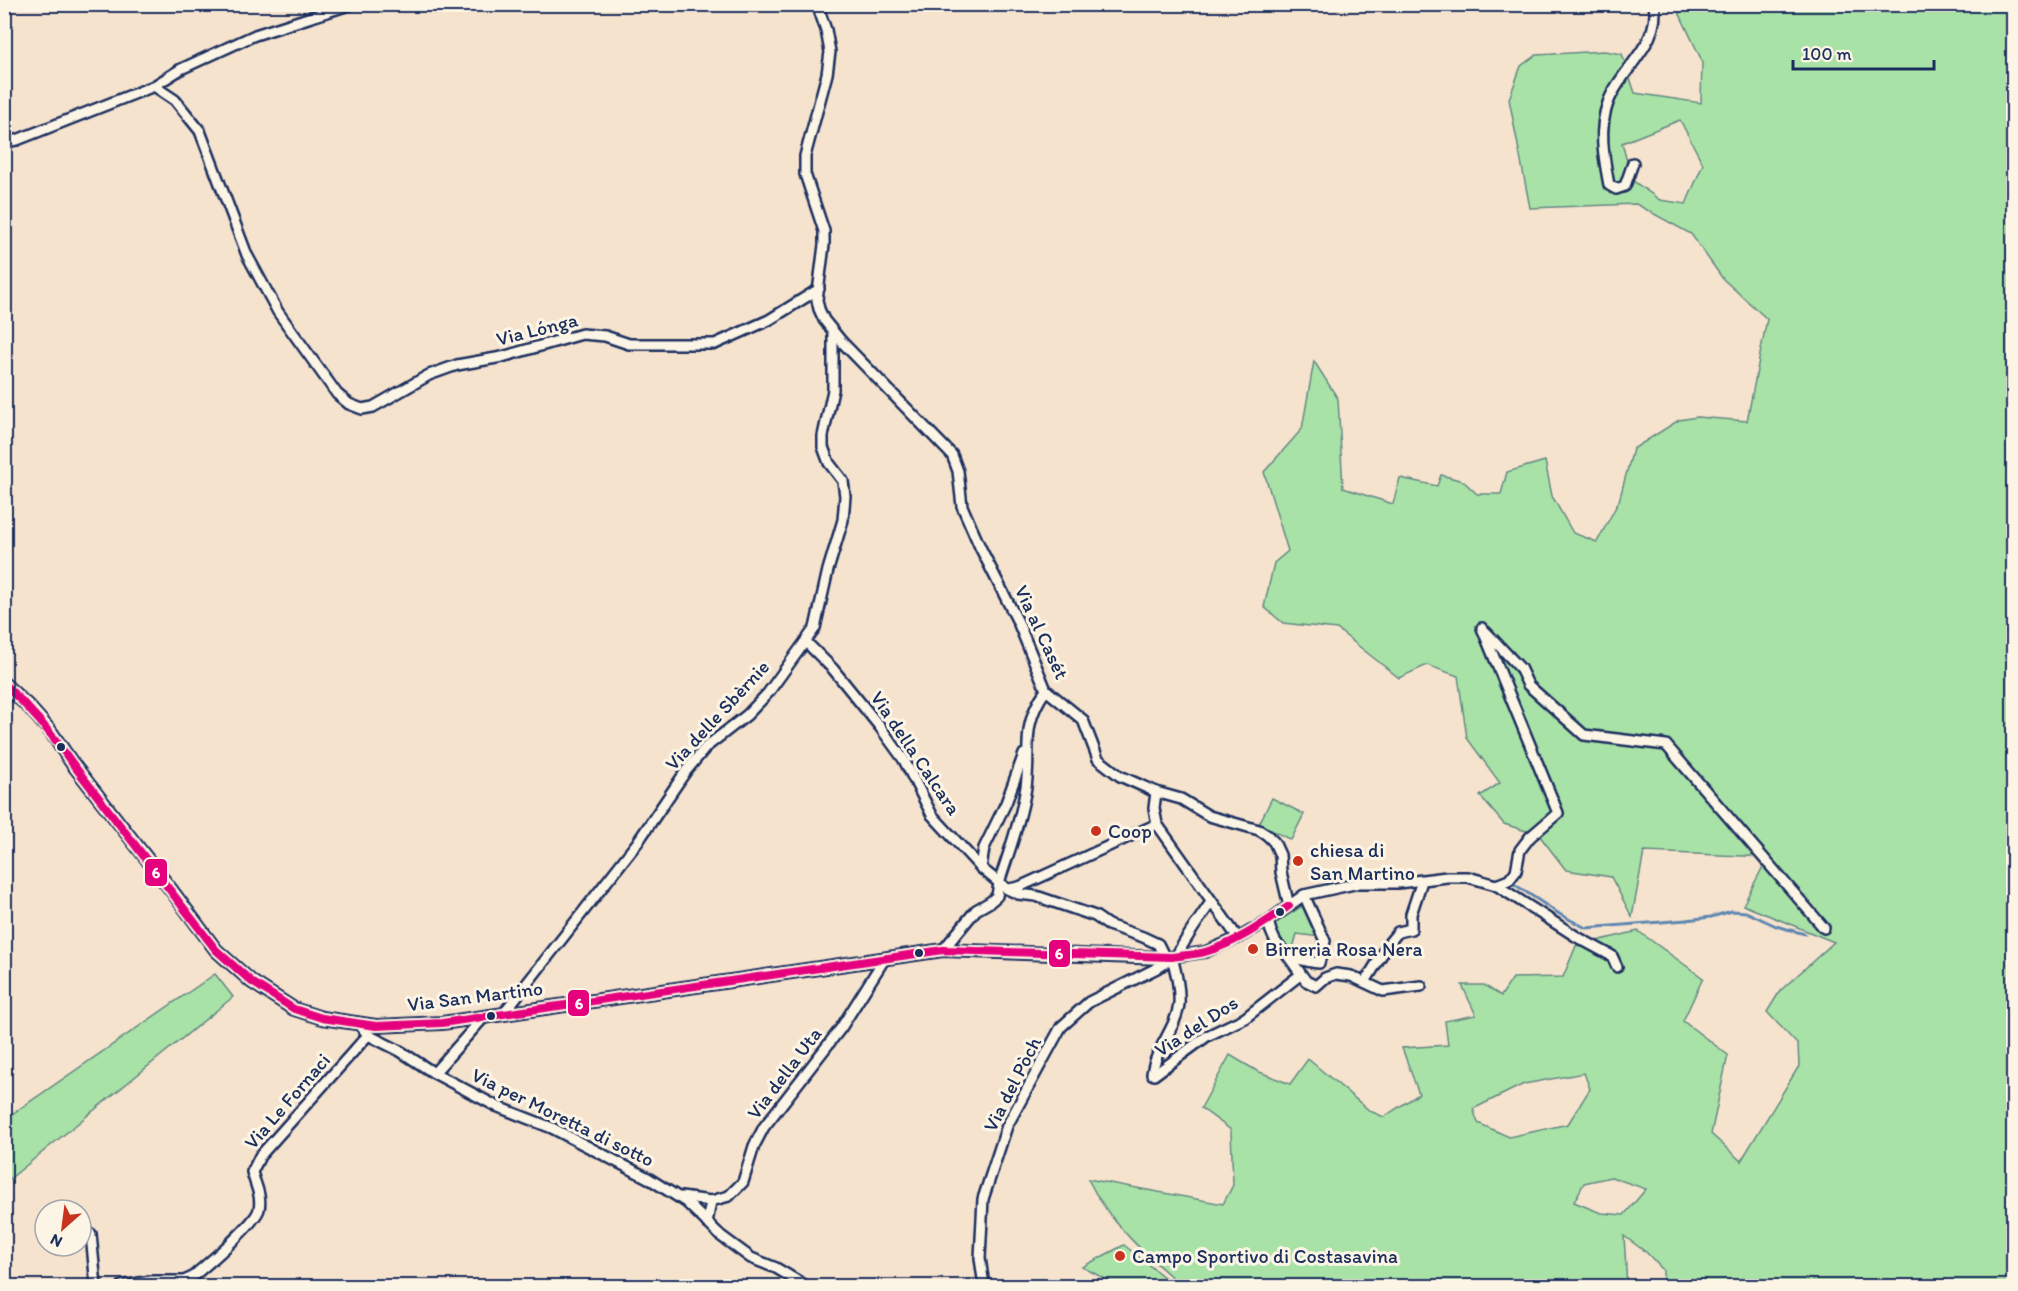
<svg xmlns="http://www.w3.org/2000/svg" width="2018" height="1291" font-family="Itim,sans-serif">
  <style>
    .green { fill: #a9e2a7; stroke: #628882; stroke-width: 1.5; fill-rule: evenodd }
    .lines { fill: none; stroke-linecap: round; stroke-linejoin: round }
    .stream { stroke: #5f87b1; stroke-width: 3 }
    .minor-casing { stroke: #1b2f5e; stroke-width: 14 }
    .tertiary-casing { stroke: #1b2f5e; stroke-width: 16 }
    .minor { stroke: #fcf5e5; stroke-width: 9 }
    .tertiary { stroke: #fcf5e5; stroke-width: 12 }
    .bus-1-casing { stroke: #fcf5e5; stroke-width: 12 }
    .bus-1 { stroke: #e5007d; stroke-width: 8 }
    .bus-dot { fill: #1b2f5e; stroke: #fcf5e5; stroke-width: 2 }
    .poi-dot { fill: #c8321e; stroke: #fcf5e5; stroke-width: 2 }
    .labels { text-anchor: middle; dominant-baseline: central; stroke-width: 6; stroke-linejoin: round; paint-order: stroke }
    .street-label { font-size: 20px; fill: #1b2f5e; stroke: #fcf5e5 }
    .poi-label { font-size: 20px; fill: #1b2f5e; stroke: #fcf5e5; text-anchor: start }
    .line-badge { stroke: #fcf5e5; stroke-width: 2 }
    .badge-label { font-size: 16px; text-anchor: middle; font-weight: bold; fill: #fff }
  </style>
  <rect width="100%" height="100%" fill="#f6e3ce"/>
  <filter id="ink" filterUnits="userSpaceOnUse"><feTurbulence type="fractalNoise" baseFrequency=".0167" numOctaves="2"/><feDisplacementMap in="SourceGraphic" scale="12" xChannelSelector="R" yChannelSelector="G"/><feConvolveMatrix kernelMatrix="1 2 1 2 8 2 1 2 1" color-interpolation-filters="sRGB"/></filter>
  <g filter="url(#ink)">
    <!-- green -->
    <g class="green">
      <path d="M1678,5H2013V1286H1663V1270L1647,1253L1624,1236L1627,1286H1182C1146,1255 1109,1223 1088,1179L1223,1204L1233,1185L1231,1130L1201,1108L1230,1055L1257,1071L1290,1084L1308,1059L1370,1111L1384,1117L1419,1094L1402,1048L1448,1045L1445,1021L1476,1015L1462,985H1484L1501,996L1513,978L1563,977L1576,946L1638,931L1703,978L1683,1021L1728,1055L1711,1134L1741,1161L1799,1066L1798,1045L1767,1012L1780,991L1834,942L1743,905L1768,857L1644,852L1632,917L1611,877L1566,870L1539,835L1504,824L1480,796L1500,783L1467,738L1458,676L1427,665L1399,678L1337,629L1283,623L1264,607L1274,563L1288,551L1264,472L1302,429L1314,361L1338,399L1343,488L1393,504L1400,478L1437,486L1441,475L1463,481L1477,494H1501L1507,472L1545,461L1552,496L1573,533L1597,542L1619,501L1633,449L1679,420L1697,417L1747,421L1767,319L1723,279L1691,234L1636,204L1530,208L1509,99L1521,66L1536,55L1604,51L1622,54L1635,93L1701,103L1702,61L1676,6ZM1680,120L1703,164L1686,204L1660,200L1632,180L1622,143ZM1584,1073L1590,1089L1568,1124L1509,1137L1478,1123L1473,1109L1524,1084ZM1611,1177L1646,1189L1624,1215L1601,1213L1574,1202L1584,1183Z"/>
      <polygon points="1272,798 1304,814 1291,840 1259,824"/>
      <polygon points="1307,903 1321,937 1297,934 1291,955 1269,927"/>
      <polygon points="215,974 233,997 7,1181 4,1178 5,1119"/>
      <polygon points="1124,1245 1175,1286 1119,1286 1082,1267"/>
    </g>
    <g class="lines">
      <!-- stream -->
      <polyline class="stream" points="1514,884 1561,915 1586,928 1686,920 1711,917 1732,911 1746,912 1776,926 1805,934"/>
      <!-- minor casing -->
      <g class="minor-casing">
        <g id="minor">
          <polyline points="817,4 826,30 830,52 827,74 805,156 805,174 824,231 824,245 817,300 819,309 824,320 842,342 952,455 958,471 962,506 980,547 1018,622 1046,690 1083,720 1098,759 1120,776 1156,792 1181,799 1209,816 1259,830 1267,835 1274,842 1280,855 1281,872 1289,906"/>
          <polyline points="154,86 175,100 200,131 247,255 278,312 337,394 349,404 362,409 373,407 429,375 457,365 502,357 582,334 605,336 629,344 715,344 769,320 819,289"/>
          <polyline points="4,142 17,140 154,86 181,69 255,35 352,4"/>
          <path d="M1633,163L1625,186L1616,189L1609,185C1604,158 1598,130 1608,103C1620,69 1662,43 1654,4"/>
          <polyline points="1486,632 1520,668 1528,685 1584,735 1666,745 1824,928"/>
          <polyline points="806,642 833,669 880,727 904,760 932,815 981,868 1007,889 1018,894 1036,896 1095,916 1108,925 1143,937 1158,944 1165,958 1205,952 1238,938 1268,921 1304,895 1359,883 1398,883 1447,877 1468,877 1496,885 1509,880 1516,871 1520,850 1530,837 1558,813 1482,628"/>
          <polyline points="1156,792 1154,808 1157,824 1238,938"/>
          <polyline points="981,868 984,848 1006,803 1024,754"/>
          <polyline points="1496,885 1577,937 1612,956 1617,967"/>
          <polyline points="1009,889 1019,887 1157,824"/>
          <path d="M1268,921C1275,952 1290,960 1319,963L1325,941L1304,895"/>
          <path d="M943,950L976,910L990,902L997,896L999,883C1008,854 1020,823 1025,793C1033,753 1018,729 1046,690"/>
          <polyline points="1288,956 1306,981 1316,986 1325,978 1336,974 1351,976 1383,991 1421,986"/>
          <path d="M1176,957C1186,937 1199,920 1211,902"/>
          <polyline points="1365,982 1389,943 1398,932 1411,929 1411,914 1422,881"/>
          <polyline points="503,1014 637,843 686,771 706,747 747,715 768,693 815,628 828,570 843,520 845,496 843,481 829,463 823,447 823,436 833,390 833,332"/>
          <polyline points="359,1024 368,1035 400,1051 434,1073 496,1106 552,1128 648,1178 686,1202 721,1236 751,1258 776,1268 806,1286"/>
          <polyline points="434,1073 484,1017"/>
          <polyline points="681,1197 711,1201 729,1196 743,1182 754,1146 764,1127 841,1028 885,958"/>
          <polyline points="707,1223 711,1201"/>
          <polyline points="91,1234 96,1286"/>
          <path d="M122,1286L151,1281H184L191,1278C204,1267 257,1222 259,1209C262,1196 255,1184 252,1172L260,1156L368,1035"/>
          <path d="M984,1286L980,1258L983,1199L1007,1126L1061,1027L1089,1002L1161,966L1172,957C1176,973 1180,988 1179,1004C1176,1029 1155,1049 1152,1074L1154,1075L1207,1036L1245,1018L1300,975"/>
        </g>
      </g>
      <!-- tertiary casing -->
      <g class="tertiary-casing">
        <polyline id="tertiary" points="4,684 29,707 51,732 72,763 172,891 216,950 252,982 294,1009 322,1018 376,1026 442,1023 943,950 1165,958"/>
      </g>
      <!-- minor -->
      <use href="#minor" class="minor"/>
      <!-- tertiary -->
      <use href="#tertiary" class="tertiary"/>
      <!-- bus-1 casing -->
      <g class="bus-1-casing">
        <path id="bus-1" d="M4,684C31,709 52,733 72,763L216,950L252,982L294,1009L322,1018L376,1026L442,1023L943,950L1172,957C1183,955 1194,955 1205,952C1236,943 1263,924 1289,906"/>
      </g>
      <!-- bus-1 -->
      <use href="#bus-1" class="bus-1"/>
    </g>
  </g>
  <!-- markers -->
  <g class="bus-dot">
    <circle cx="61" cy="747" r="5"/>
    <circle cx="1280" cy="912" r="5"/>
    <circle cx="919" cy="953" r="5"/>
    <circle cx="491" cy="1016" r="5"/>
  </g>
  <g class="poi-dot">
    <circle cx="1096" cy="831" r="6"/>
    <circle cx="1298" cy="861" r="6"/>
    <circle cx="1253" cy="949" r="6"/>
    <circle cx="1120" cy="1256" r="6"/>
  </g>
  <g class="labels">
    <!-- street labels -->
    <g class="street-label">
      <text transform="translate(537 329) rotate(-14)">Via Lónga</text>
      <text transform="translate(1042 632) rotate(65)">Via al Casét</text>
      <text transform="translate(717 715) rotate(-47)">Via delle Sbèrnie</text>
      <text transform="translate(916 753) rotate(56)">Via della Calcara</text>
      <text transform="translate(475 996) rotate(-7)">Via San Martino</text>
      <text transform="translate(1196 1026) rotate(-33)">Via del Dos</text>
      <text transform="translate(784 1073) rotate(-53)">Via della Uta</text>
      <text transform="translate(1012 1084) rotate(-63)">Via del Pòch</text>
      <text transform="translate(287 1101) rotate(-49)">Via Le Fornaci</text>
      <text transform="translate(563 1117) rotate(26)">Via per Moretta di sotto</text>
    </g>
    <!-- poi labels -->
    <g class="poi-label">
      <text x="1108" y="831">Coop</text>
      <text x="1310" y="850">chiesa di<tspan x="1310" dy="23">San Martino</tspan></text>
      <text x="1265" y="949">Birreria Rosa Nera</text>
      <text x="1132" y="1256">Campo Sportivo di Costasavina</text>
    </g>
  </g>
  <g class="line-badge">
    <rect x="144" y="858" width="24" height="29" rx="6" fill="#e5007d"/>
    <rect x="1048" y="939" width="23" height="29" rx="6" fill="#e5007d"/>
    <rect x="567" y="989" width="23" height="28" rx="6" fill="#e5007d"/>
  </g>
  <g class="badge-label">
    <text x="156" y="878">6</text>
    <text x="1059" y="959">6</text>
    <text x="579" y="1009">6</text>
  </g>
  <!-- margin -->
  <rect width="2018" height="1291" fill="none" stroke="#fcf5e5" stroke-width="24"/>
  <rect x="12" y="12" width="1994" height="1267" fill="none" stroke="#1b2f5e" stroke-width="2" filter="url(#ink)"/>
  <!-- north arrow -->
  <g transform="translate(63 1228) rotate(208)"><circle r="28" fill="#fcf5e5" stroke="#a2a6af" stroke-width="1.5"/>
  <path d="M0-4.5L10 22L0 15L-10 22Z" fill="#c8321e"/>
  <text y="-9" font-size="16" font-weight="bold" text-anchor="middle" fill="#1b2f5e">N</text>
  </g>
  <!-- scale -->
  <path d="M1793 60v9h141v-9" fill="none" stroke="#1b2f5e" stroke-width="3"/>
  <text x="1802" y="60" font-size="18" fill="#1b2f5e" stroke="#fcf5e5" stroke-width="4.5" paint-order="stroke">100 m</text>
</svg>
